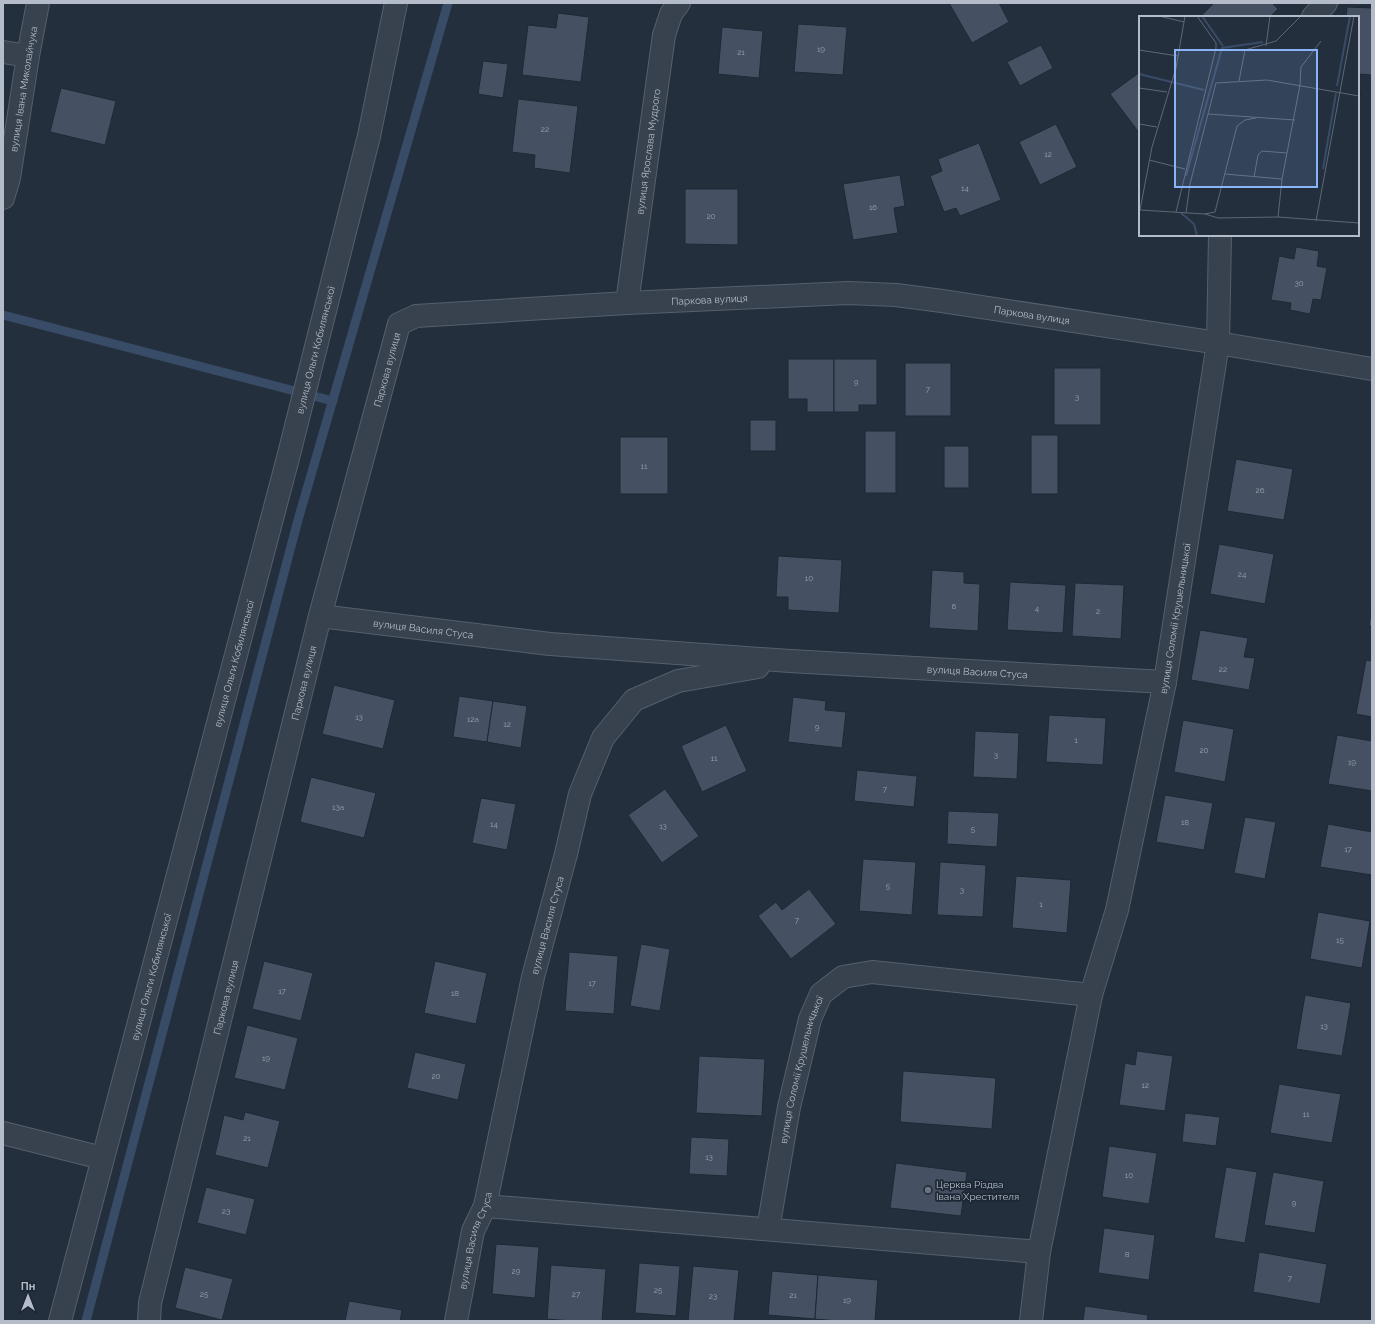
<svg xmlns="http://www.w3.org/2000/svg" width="1375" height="1324" font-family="Raleway,sans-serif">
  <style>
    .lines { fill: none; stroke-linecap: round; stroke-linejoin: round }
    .stream { stroke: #394c67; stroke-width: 9 }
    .building { fill: #455162; stroke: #1f2835 }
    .minor-casing { stroke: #565f6c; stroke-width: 24 }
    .minor { stroke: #38414e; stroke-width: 22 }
    .worship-dot { fill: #6b7280; stroke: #1d2633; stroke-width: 1.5 }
    .labels { text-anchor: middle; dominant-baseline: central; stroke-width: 3.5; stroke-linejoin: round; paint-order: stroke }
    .number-label { font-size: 8px; fill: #98a1af }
    .street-label { font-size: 10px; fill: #b4bcc9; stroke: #1d2633 }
    .poi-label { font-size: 10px; fill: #b4bcc9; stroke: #1d2633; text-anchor: start }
    .inset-river { fill: none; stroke: #394c67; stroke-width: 2 }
    .inset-road { fill: none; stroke: #5e6776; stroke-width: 1 }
    .view { fill: #8ab4f8; fill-opacity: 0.15; stroke: #8ab4f8; stroke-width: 2 }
    .inset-edge { fill: none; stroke: #b4bcc9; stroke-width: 2 }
  </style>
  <rect width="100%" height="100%" fill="#242f3e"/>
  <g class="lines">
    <!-- stream -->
    <g class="stream">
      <polyline points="3,315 333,401"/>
      <polyline points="86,1321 298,520 448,3"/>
    </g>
  </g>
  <!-- building -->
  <g class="building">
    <polygon points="949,3 999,3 1009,22 972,43"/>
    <polygon points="1214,3 1272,3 1278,9 1270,17 1204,17 1202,15"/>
    <polygon points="1347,7 1372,8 1372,75 1358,74 1358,17 1346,17"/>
    <polygon points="558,13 589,17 581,82 522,75 528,25 556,28"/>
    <polygon points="798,24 847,27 843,75 794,72"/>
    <polygon points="722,27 763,31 759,78 718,74"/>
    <polygon points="1041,45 1053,68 1020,86 1007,62"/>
    <polygon points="483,61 508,64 503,98 478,94"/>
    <polygon points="1140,72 1140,134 1110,94"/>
    <polygon points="1358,87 1361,87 1358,120"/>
    <polygon points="61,88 116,101 105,145 50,132"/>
    <polygon points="518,99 578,106 570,173 534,168 535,155 512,152"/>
    <polygon points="1056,124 1077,167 1040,185 1019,142"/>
    <polygon points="979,143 1001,200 960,216 956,208 944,212 930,176 942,171 938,159"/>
    <polygon points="900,175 905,206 894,208 898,233 853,240 843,184"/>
    <polygon points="685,189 738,189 738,245 685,244"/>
    <polygon points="1296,247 1319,251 1317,266 1327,268 1321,300 1313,299 1310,314 1290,310 1291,303 1271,300 1279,256 1294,259"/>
    <polygon points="788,359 834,359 834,412 807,412 807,399 788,399"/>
    <polygon points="834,359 877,359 877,405 859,405 859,412 834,412"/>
    <rect x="905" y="363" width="46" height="53"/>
    <rect x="1054" y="368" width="47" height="57"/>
    <rect x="750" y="420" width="26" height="31"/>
    <rect x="865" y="431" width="31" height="62"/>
    <rect x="1031" y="435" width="27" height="59"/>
    <rect x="620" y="437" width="48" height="57"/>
    <rect x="944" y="446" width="25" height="42"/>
    <polygon points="1236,459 1293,469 1284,520 1227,511"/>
    <polygon points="1219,544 1274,554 1265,604 1210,594"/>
    <polygon points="778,556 842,560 839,613 788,610 788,597 776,597"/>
    <polygon points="932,570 964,572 964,583 980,584 978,631 929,628"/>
    <polygon points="1010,582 1066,585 1063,633 1007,630"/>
    <polygon points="1075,583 1124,585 1121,639 1072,636"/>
    <polygon points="1372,606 1372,626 1369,626"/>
    <polygon points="1200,630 1248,638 1244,657 1255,658 1249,690 1191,680"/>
    <polygon points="1366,660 1372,661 1372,717 1356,714"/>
    <polygon points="334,685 395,700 383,749 322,734"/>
    <polygon points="459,696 493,701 487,742 453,737"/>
    <polygon points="793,697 826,701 825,710 846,712 842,748 788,742"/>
    <polygon points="493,701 527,706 521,748 487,742"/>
    <polygon points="1049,715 1106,718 1103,765 1046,762"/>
    <polygon points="1183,720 1234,729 1225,782 1174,772"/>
    <polygon points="726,725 747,771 702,792 681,746"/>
    <polygon points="975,731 1019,733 1017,779 973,777"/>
    <polygon points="1337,735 1372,741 1372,791 1328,784"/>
    <polygon points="857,770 917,776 914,807 854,801"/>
    <polygon points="311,777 376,793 364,838 300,822"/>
    <polygon points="665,789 699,836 662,863 628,815"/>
    <polygon points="1165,795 1213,803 1204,850 1156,842"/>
    <polygon points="481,798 516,804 507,850 472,843"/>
    <polygon points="948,811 999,813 997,847 947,844"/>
    <polygon points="1245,817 1276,822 1265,879 1234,873"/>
    <polygon points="1328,824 1372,832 1372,875 1320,867"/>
    <polygon points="863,859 916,862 912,915 859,911"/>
    <polygon points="940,862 986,865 983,917 937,915"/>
    <polygon points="1016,876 1071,880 1067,933 1012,928"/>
    <polygon points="809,889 836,924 791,959 758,916 776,902 782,910"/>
    <polygon points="1318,912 1370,921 1362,968 1310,959"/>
    <polygon points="641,944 670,949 660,1011 630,1006"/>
    <polygon points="569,952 618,956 614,1014 565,1011"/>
    <polygon points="264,961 313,973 301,1021 252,1009"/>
    <polygon points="435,961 487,973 476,1024 424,1013"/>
    <polygon points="1305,995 1351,1003 1342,1056 1296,1049"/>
    <polygon points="247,1025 298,1038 285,1090 234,1078"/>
    <polygon points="1137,1051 1173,1056 1165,1111 1119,1105 1125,1063 1135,1065"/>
    <polygon points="415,1052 466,1064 458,1100 407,1088"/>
    <polygon points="699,1056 765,1059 762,1116 696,1113"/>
    <polygon points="903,1071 996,1078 992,1129 900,1122"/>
    <polygon points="1279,1084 1341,1094 1332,1143 1270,1133"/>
    <polygon points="245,1112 280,1121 268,1168 215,1155 224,1115 243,1120"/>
    <polygon points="1185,1113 1220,1117 1216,1146 1182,1142"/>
    <polygon points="691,1137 729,1139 727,1176 689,1174"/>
    <polygon points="1109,1146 1157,1153 1149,1204 1102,1197"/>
    <polygon points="896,1163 967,1172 961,1216 890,1208"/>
    <polygon points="1226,1167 1257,1172 1245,1243 1214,1238"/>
    <polygon points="1273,1172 1324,1181 1315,1233 1264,1225"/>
    <polygon points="206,1187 255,1199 246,1235 197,1223"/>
    <polygon points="1104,1228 1155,1235 1149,1280 1098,1273"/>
    <polygon points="496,1244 539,1247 535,1298 492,1294"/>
    <polygon points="1259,1252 1327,1264 1320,1304 1253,1292"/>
    <polygon points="639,1263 680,1266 676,1316 635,1313"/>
    <polygon points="551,1265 606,1269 602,1321 572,1321 547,1319"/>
    <polygon points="693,1266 739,1270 734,1321 688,1321"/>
    <polygon points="185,1267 233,1279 222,1320 175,1308"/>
    <polygon points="772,1271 818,1275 815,1319 768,1315"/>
    <polygon points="818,1275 878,1280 875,1321 839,1321 815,1319"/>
    <polygon points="349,1301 402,1310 400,1321 345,1321"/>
    <polygon points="1085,1306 1148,1315 1147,1321 1083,1321"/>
  </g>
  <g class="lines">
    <!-- minor casing -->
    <g class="minor-casing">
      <g id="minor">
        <polyline points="1313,17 1326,3"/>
        <polyline points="3,52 28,56"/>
        <path id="s1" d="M3,198L9,178L28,56L38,3"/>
        <path id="s2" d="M627,303L664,35L671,14L679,3"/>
        <path id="s3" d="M320,616L550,644L790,661L1165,682"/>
        <polyline points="3,1133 102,1158"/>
        <polyline points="485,1206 1039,1252"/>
        <path id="s4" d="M768,1229L789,1107L810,1019L821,994L843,977L872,972L1091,995"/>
        <path id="s5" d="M60,1321L288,458L369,136L396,3"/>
        <path id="s6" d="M149,1321L150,1303L320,616L399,324L416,316L627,303L848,293L896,295L942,301L1218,343L1372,369"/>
        <path id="s7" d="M456,1321L473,1231L485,1206L533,977L566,854L580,794L603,738L634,700L678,681L758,667"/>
        <path id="s8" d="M1031,1321L1039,1252L1091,995L1117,910L1165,682L1218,343L1220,235"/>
      </g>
    </g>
    <!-- minor -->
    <use href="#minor" class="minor"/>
  </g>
  <!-- markers -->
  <circle class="worship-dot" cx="928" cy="1190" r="4"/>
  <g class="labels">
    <!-- number labels -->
    <g class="number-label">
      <text x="821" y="49">19</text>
      <text x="741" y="52">21</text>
      <text x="545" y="129">22</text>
      <text x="1048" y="154">12</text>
      <text x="965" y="188">14</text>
      <text x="873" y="207">16</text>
      <text x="711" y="216">20</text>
      <text x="1299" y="283">30</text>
      <text x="856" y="382">9</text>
      <text x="928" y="389">7</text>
      <text x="1077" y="397">3</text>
      <text x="644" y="466">11</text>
      <text x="1260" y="490">26</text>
      <text x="1242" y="574">24</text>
      <text x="809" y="578">10</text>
      <text x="954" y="606">6</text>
      <text x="1037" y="608">4</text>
      <text x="1098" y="611">2</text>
      <text x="1223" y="669">22</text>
      <text x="359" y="717">13</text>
      <text x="473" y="719">12а</text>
      <text x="507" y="724">12</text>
      <text x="817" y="727">9</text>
      <text x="1076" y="740">1</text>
      <text x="1204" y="750">20</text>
      <text x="996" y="755">3</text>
      <text x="714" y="758">11</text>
      <text x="1352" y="762">19</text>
      <text x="885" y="789">7</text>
      <text x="338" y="807">13а</text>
      <text x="1185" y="822">18</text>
      <text x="494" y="824">14</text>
      <text x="663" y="826">13</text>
      <text x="973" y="829">5</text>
      <text x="1348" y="849">17</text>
      <text x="888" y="886">5</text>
      <text x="962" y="890">3</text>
      <text x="1041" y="904">1</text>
      <text x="797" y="920">7</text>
      <text x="1340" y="940">15</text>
      <text x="592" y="983">17</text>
      <text x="282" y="991">17</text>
      <text x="455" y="993">18</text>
      <text x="1324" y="1026">13</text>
      <text x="266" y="1058">19</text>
      <text x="436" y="1076">20</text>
      <text x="1145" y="1085">12</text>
      <text x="1306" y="1114">11</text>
      <text x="247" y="1138">21</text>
      <text x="709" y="1157">13</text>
      <text x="1129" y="1175">10</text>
      <text x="1294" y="1203">9</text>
      <text x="226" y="1211">23</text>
      <text x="1127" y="1254">8</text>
      <text x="516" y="1271">29</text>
      <text x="1290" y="1278">7</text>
      <text x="658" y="1290">25</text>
      <text x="204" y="1294">25</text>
      <text x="576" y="1294">27</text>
      <text x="793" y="1295">21</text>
      <text x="713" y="1296">23</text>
      <text x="847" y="1300">19</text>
    </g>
    <!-- street labels -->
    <g class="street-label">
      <text stroke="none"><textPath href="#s1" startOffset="111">вулиця Івана Миколайчука</textPath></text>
      <text stroke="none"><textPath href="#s2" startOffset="153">вулиця Ярослава Мудрого</textPath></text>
      <text stroke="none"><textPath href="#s6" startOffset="1341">Паркова вулиця</textPath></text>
      <text stroke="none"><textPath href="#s6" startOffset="1665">Паркова вулиця</textPath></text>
      <text stroke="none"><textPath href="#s5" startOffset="1004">вулиця Ольги Кобилянської</textPath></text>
      <text stroke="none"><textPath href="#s6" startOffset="981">Паркова вулиця</textPath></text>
      <text stroke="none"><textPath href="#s8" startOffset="718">вулиця Соломії Крушельницької</textPath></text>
      <text stroke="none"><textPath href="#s3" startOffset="104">вулиця Василя Стуса</textPath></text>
      <text stroke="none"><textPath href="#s5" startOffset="680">вулиця Ольги Кобилянської</textPath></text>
      <text stroke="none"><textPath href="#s3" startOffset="660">вулиця Василя Стуса</textPath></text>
      <text stroke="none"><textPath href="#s6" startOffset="657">Паркова вулиця</textPath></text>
      <text stroke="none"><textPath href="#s7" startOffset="407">вулиця Василя Стуса</textPath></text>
      <text stroke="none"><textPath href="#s5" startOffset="356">вулиця Ольги Кобилянської</textPath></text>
      <text stroke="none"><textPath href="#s6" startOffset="333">Паркова вулиця</textPath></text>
      <text stroke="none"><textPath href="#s4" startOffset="163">вулиця Соломії Крушельницької</textPath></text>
      <text stroke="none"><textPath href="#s7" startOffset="83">вулиця Василя Стуса</textPath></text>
    </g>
    <!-- poi labels -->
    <g class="poi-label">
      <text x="936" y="1184">Церква Різдва<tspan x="936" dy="12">Івана Хрестителя</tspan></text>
    </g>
  </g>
  <!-- overview -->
  <g transform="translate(1139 16)">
    <rect width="220" height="220" fill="#242f3e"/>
    <path class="inset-river" d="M63,0L84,30M0,58L65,74M198,70L211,0M184,153L197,77M47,160L83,32L124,26M42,197L55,208L58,220"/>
    <path class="inset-road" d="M20,0L45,6M127,30L131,0M0,34L39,40M100,65L106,34L137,25L162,0M0,72L28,76M69,98L156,104M0,108L18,111M10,144L46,153M86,158L143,163M115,161L119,139L123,135L148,137M1,194L13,131L37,52L46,0M1,194L66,198L76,196L98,110L106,104L117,102M37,196L77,32V27L58,0M47,197L51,168L77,67L128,64L220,80M66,198L79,202L139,201L220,207M139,201L143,163L161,69L162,51L182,25M177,205L215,0"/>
    <path class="view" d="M36,34H178V171H36Z"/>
    <rect width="220" height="220" class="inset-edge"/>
  </g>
  <!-- border -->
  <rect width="1375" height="1324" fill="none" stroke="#b4bcc9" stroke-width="8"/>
  <!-- north arrow -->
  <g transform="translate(28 1296)" stroke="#1d2633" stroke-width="3" paint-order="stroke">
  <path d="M0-3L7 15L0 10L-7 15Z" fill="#b4bcc9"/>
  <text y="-6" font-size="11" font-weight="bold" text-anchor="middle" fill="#b4bcc9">Пн</text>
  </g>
</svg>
